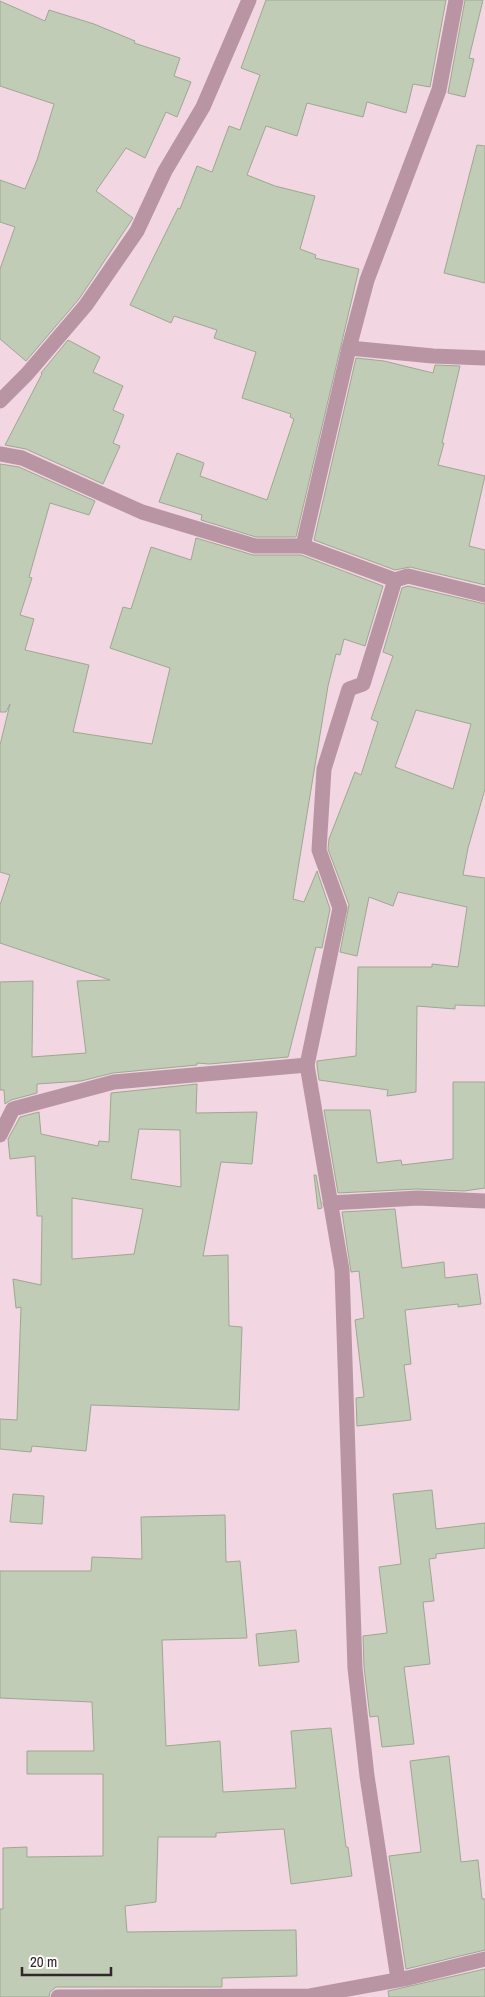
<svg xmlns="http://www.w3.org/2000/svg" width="485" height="1997" font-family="'Archivo Narrow',sans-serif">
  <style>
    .building { fill: #c0ccb5; stroke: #9da892; fill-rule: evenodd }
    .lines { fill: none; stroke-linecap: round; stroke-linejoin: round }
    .minor { stroke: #b994a3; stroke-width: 15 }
  </style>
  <rect width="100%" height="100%" fill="#f2d6e1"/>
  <!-- building -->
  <g class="building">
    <polygon points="266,0 446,0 430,87 413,84 406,113 367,102 363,117 307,103 297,136 266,126 247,175 275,186 315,196 300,249 316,255 315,258 359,269 296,537 256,537 201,520 202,515 159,502 177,453 204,463 200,476 267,500 294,419 290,417 291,414 242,398 256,352 214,338 217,330 174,316 171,323 130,305 178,208 180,209 197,166 212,172 229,126 240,130 260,75 241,68"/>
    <polygon points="465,0 483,0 469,58 474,59 465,97 448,93"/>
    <polygon points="0,1 45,21 49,10 94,24 135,41 134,43 180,58 174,76 191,82 177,117 166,112 145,158 126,148 96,191 133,218 79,299 26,361 0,339 0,269 15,227 0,222 0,180 25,189 37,160 54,104 0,86"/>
    <polygon points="477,145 485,146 485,283 444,273"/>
    <polygon points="68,340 100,357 93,372 123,386 113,410 124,415 113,443 120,446 103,484 26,449 5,445 42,374 41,373"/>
    <polygon points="356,358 384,361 433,373 435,365 460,366 442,443 444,443 438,465 485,476 469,546 485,550 485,585 410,567 395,570 314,540"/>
    <polygon points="0,464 19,467 95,501 89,515 50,503 29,577 32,578 20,615 34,619 25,650 89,665 73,732 152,744 170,668 110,648 123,607 131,609 151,547 191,560 196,538 253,555 301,555 383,586 365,646 344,639 340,655 336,654 328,686 293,899 304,902 317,871 330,909 322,948 316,947 288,1057 209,1064 197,1063 197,1065 113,1073 81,1081 37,1084 37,1093 11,1100 5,1104 4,1090 0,1090 0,982 33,981 32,1057 86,1053 77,981 110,980 0,943 0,905 10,875 0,872 0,745 10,704 6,712 0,712"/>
    <path d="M408,586L485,604V789L468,848L463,875L485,878V1006L455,1005V1009L417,1006L416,1092L387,1096L388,1090L319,1080L317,1065V1061L356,1056L358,967H432V964L458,967L467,907L398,892L393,906L369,897L357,956L340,952L349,905L328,849L329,839L355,772L361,775L378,722L371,719L393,656L383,652L402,588ZM416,710L471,724L453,789L395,767Z"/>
    <polygon points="453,1082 485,1082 485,1188 464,1191 417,1189 338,1193 324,1110 370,1110 377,1163 401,1160 402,1165 453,1159"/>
    <path d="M197,1084L196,1113L257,1112L252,1164L221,1162L203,1256L228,1255L229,1326L242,1327L239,1410L91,1405L86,1451L32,1446L31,1452L0,1449V1419L17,1420L21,1307L16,1308L13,1279L41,1285L42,1216H37L35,1156L10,1159L8,1139L20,1117L39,1112L41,1134L98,1146L99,1141L109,1142L111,1093ZM139,1129L180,1130L181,1187L131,1179ZM72,1198L143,1209L134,1254L72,1259Z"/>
    <polygon points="314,1175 316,1175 322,1208 318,1209"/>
    <polygon points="395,1209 402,1268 444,1262 445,1278 477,1274 481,1304 458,1307 458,1304 405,1310 411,1364 404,1365 411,1420 357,1426 356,1398 364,1397 355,1320 364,1318 359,1271 351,1272 342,1212"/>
    <polygon points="432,1490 436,1529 485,1523 485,1548 436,1554 436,1558 429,1559 434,1601 423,1602 430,1664 404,1667 414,1744 382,1747 378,1716 370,1717 364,1667 363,1636 387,1633 379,1567 401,1564 393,1494"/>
    <polygon points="13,1494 44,1496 42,1524 10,1522"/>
    <polygon points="225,1515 226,1562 240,1561 247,1638 162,1640 166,1746 220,1741 223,1792 296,1788 291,1731 331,1728 346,1847 348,1847 352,1876 291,1884 284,1829 216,1833 216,1837 158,1837 156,1902 125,1906 127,1932 296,1930 297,1976 222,1978 222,1987 56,1987 50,1992 49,1997 0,1997 0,1909 3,1909 3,1848 27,1847 27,1857 103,1856 103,1774 27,1774 27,1751 94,1751 92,1702 0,1698 0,1571 91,1571 92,1557 142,1559 141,1517"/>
    <polygon points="296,1630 299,1662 259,1666 256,1634"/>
    <polygon points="449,1756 461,1862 478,1860 482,1899 485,1899 485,1950 406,1969 389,1856 421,1852 410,1761"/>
    <polygon points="485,1969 485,1997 389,1997 388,1991"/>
  </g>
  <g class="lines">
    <!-- minor -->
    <g class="minor">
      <polyline points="456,0 439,90 367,280 349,348 433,356 485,358"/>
      <polyline points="0,401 27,374 86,305 137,231 165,171 203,107 249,0"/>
      <polyline points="0,454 22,458 142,512 255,546 303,546 395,580"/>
      <polyline points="303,546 349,348"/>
      <polyline points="0,1135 13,1109 114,1082 307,1065"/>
      <polyline points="330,1203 418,1198 485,1201"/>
      <polyline points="398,1979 367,1776 355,1668 342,1270 307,1065 340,908 319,850 324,769 349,689 363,684 395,580 408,576 485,595"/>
      <polyline points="58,1997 310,1996 408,1978 485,1959"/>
    </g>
  </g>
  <!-- scale -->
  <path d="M22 1967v8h89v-8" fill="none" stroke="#31262a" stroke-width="2.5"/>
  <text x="30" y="1967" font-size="15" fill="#31262a" stroke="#ffffff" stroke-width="4" paint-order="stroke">20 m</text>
</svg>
